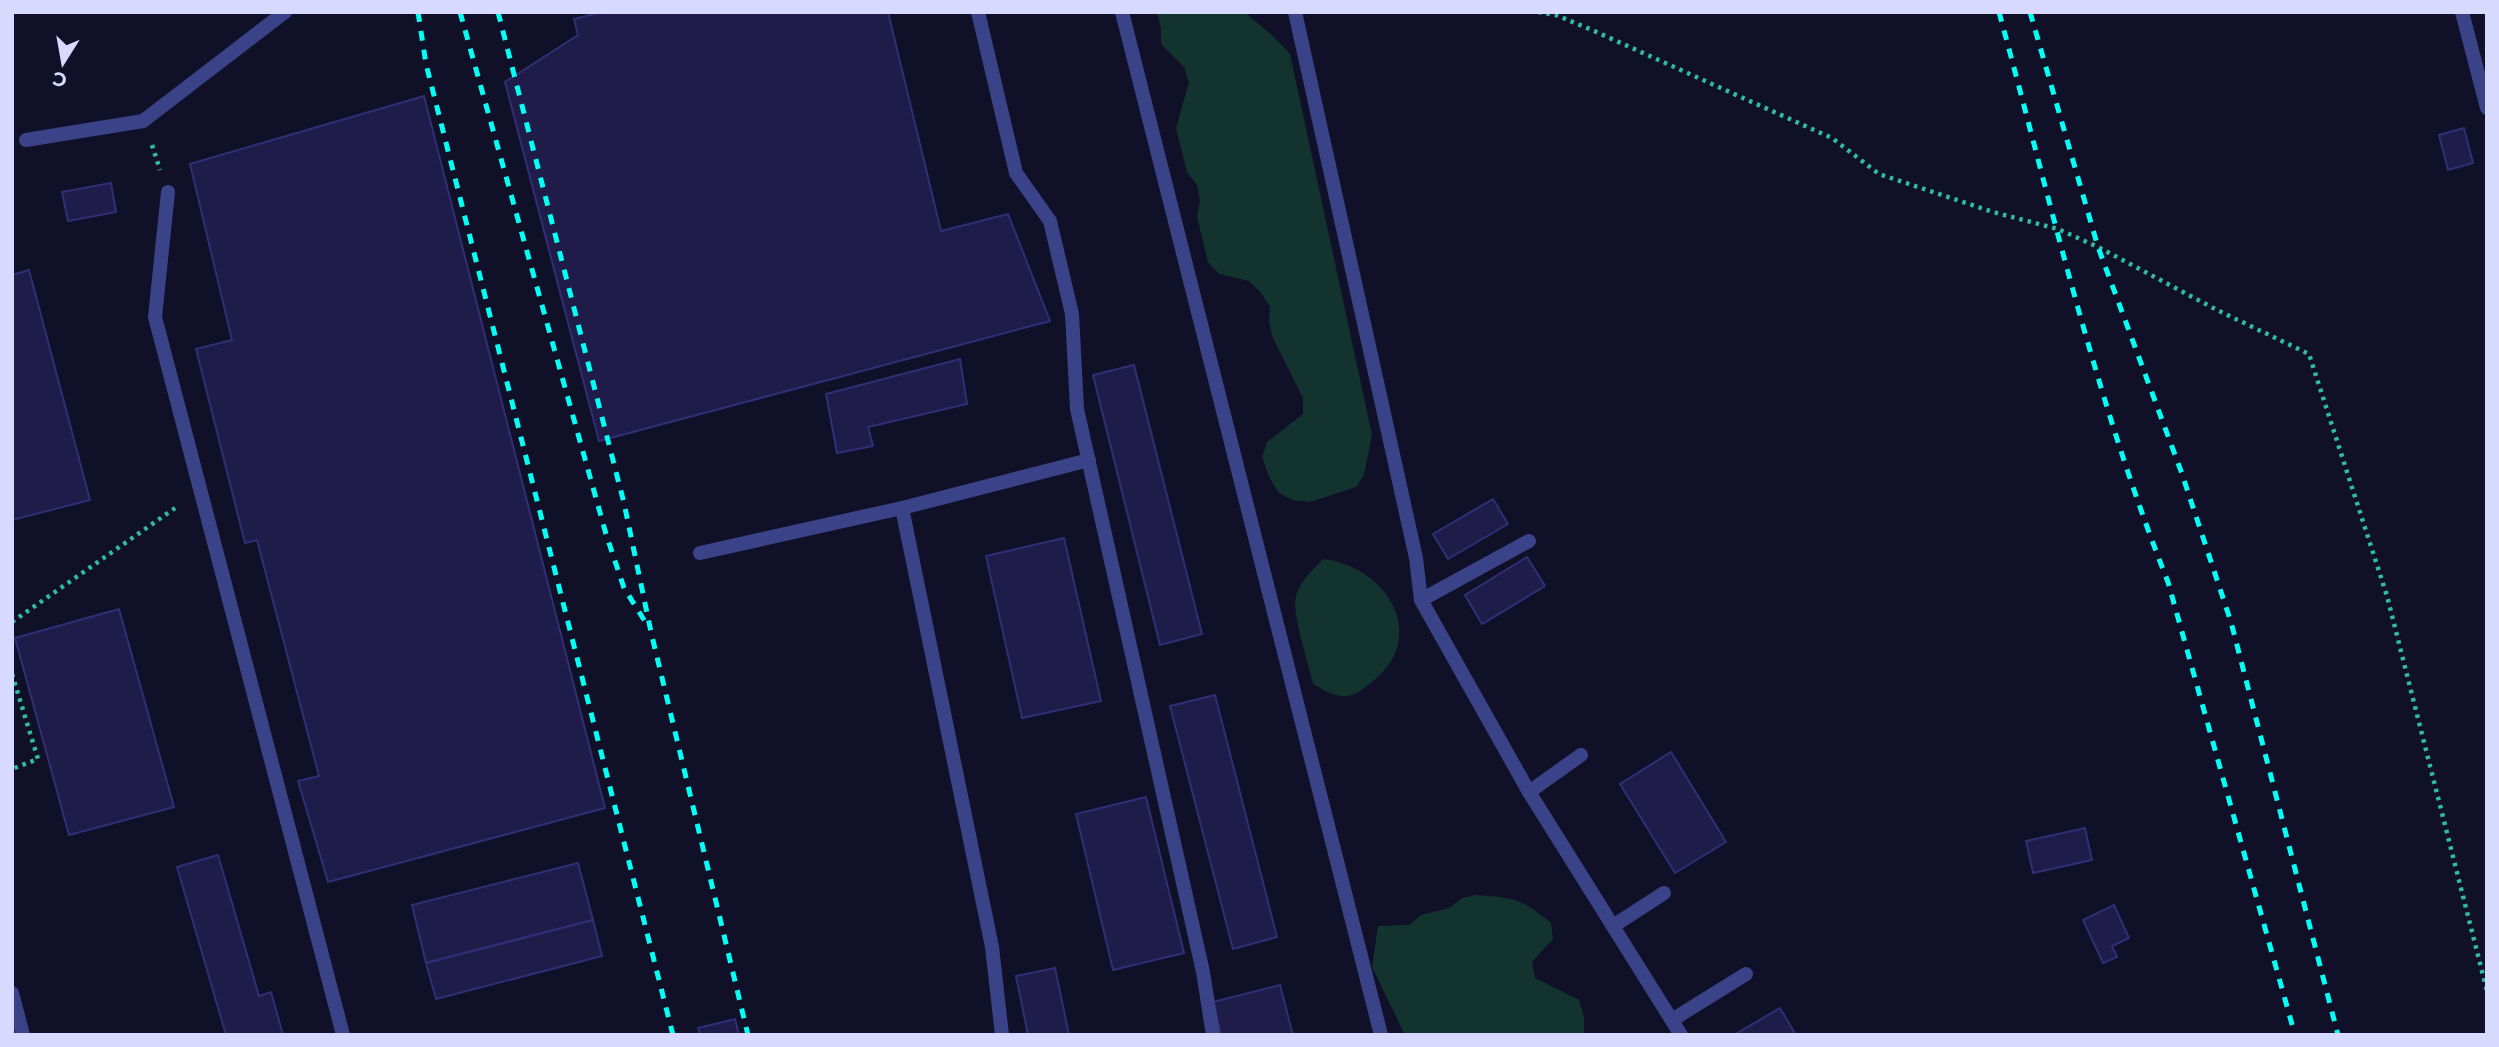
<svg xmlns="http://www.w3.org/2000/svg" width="2499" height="1047" font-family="Montserrat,sans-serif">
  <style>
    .green { fill: #13332e }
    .building { fill: #1f1c4a; stroke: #322e76; stroke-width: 2 }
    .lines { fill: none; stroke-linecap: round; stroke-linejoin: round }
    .path { stroke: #30bca0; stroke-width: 4.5; stroke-dasharray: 3.5 5; stroke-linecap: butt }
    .service { stroke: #3b4388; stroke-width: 14 }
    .minor { stroke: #3b4388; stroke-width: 14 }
    .rail { stroke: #04fff5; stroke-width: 5; stroke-dasharray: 10 9; stroke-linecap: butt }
  </style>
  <rect width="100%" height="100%" fill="#111029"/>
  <!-- green -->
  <g class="green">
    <polygon points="1157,12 1247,12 1250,17 1271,34 1290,54 1372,435 1364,475 1356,487 1310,502 1293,500 1279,493 1270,479 1262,457 1267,442 1303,414 1303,398 1273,338 1269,322 1270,307 1261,293 1249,281 1219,274 1208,262 1197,216 1200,201 1197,185 1187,172 1176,128 1189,82 1184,67 1161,44 1161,28"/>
    <path d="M1323,559C1386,566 1431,636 1372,682C1362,689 1356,697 1343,696C1333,696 1322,689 1313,684C1309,665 1291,612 1296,596C1300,582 1313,569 1323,559Z"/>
    <path d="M1476,895C1515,898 1521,898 1551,923L1553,939L1532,962L1535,978L1579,1000L1584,1017V1035H1405L1372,967L1378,926L1409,925L1421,915L1449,908L1462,898Z"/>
  </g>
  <!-- building -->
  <g class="building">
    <polygon points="602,12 888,12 941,231 1008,214 1050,321 599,441 505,82 578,35 574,19"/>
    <polygon points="424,96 605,808 328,882 298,781 319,776 257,540 245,543 196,349 232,340 190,164"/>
    <polygon points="2464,128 2473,163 2448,170 2439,135"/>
    <polygon points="111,183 116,212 68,221 62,192"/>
    <polygon points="29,270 90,500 12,520 12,275"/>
    <polygon points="960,359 967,404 868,427 873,446 837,453 826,394"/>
    <polygon points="1134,365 1202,634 1160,645 1093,375"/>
    <polygon points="1493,499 1508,524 1448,559 1433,534"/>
    <polygon points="1064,538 1101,701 1022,718 986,556"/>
    <polygon points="1527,557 1545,586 1482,624 1465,595"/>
    <polygon points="119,609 174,807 69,835 15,638"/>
    <polygon points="1215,695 1277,937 1233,949 1170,706"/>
    <polygon points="1671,752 1726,842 1675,873 1620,784"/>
    <polygon points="1146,797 1184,953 1113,970 1076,814"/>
    <polygon points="2085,828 2092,860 2033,873 2026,841"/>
    <polygon points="218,855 259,996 271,992 283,1035 226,1035 177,867"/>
    <polygon points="578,863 593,920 426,963 412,905"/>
    <polygon points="2114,905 2129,938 2112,946 2117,957 2103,963 2083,920"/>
    <polygon points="593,920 602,956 436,999 426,963"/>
    <polygon points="1055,968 1069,1035 1028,1035 1016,976"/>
    <polygon points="1280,985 1293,1035 1221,1035 1213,1002"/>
    <polygon points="1780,1008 1796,1035 1734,1035"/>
    <polygon points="735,1019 739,1035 700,1035 698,1028"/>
  </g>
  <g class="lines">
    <!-- path -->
    <g class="path">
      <polyline points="1538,12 1556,15 1592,30 1832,138 1879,174 1993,212 2058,229 2098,247 2217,310 2309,354 2387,596 2487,991"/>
      <polyline points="152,145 160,170"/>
      <polyline points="12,622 178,506"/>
      <polyline points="12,674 38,759 12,769"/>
    </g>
    <!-- service -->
    <g class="service">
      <polyline points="978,12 1016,173 1050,221 1072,314 1077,409 1203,972 1213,1035"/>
      <polyline points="1295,12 1416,558 1421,600 1529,792 1681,1035"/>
      <polyline points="2462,12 2487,108"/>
      <polyline points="26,140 143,121 285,12"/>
      <polyline points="168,192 155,317 343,1035"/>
      <polyline points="902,508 992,947 1002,1035"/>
      <polyline points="700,553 902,508 1089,460"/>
      <polyline points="1421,600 1529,541"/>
      <polyline points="1529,792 1581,755"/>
      <polyline points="1613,926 1664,893"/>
      <polyline points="12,993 23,1035"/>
      <polyline points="1672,1020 1746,974"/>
    </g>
    <!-- minor -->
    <polyline class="minor" points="1122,12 1381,1035"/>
    <!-- rail -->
    <g class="rail">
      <polyline points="418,12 426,64 673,1035"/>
      <polyline points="460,12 606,534 624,588 646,623"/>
      <polyline points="498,12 624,503 651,632 748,1035"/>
      <path d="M1999,12C2051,203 2095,398 2168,582L2295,1035"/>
      <polyline points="2030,12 2098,247 2181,471 2231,622 2338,1035"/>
    </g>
  </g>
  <!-- border -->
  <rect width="2499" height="1047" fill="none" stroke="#d8d9ff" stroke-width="28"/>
  <!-- north arrow -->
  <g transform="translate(63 63) rotate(191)" stroke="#111029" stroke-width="5" paint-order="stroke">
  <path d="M0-5L12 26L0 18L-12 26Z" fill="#d8d9ff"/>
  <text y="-10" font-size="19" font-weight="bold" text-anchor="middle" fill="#d8d9ff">С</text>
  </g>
</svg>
